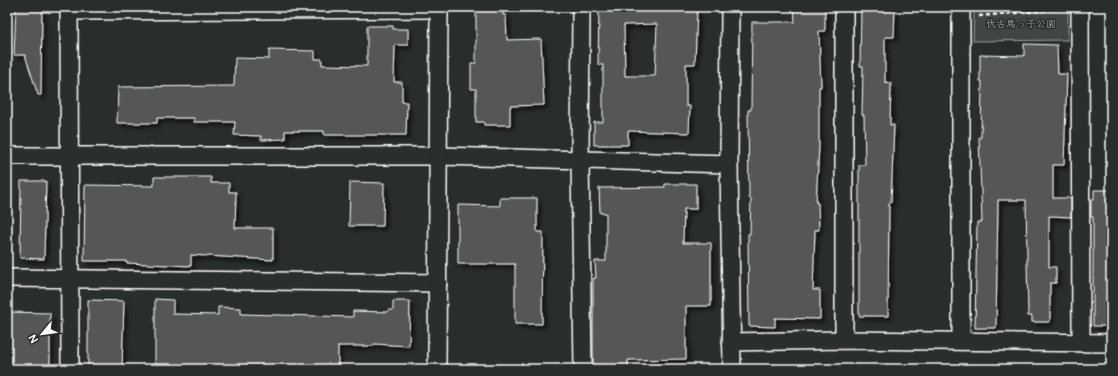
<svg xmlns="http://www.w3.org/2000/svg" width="1118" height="376" font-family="'Balsamiq Sans','Klee One',sans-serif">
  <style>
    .green { fill: #414445; stroke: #a0a2a2 }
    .building { fill: #555758; stroke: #fff; fill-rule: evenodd; filter: url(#shadow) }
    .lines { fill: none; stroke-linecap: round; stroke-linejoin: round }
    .street-casing { stroke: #fff; stroke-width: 20 }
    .path { stroke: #fff; stroke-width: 2.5; stroke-dasharray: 4 3; stroke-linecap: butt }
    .street { stroke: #2a2d2e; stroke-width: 17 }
    .labels { text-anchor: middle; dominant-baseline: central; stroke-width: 3; stroke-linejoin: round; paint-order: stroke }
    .park-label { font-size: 10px; fill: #b3b4b5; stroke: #2a2d2e }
  </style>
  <defs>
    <filter id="shadow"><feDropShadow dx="3.5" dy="3.5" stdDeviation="2" flood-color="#0009"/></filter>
  </defs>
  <rect width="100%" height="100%" fill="#2a2d2e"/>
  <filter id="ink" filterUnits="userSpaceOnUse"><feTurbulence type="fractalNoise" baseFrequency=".025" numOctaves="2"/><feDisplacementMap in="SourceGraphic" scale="8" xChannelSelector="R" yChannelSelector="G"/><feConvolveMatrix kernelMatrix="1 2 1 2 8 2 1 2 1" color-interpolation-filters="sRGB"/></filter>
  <g filter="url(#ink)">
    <!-- green -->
    <polygon class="green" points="974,7 1068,7 1068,40 973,41"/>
    <!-- building -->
    <g class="building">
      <polygon points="16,7 42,7 41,95 38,95 25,55 14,55"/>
      <polygon points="476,7 503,7 503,15 506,15 507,40 541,39 544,105 510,106 510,125 484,125 484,122 476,122 476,89 471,89 471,63 476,63"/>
      <path d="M599,7H688L697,9L695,64H686V106H690L689,133L628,131V145H594V122H603V65H598ZM657,24L655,76H625L624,25Z"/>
      <polygon points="794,7 825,7 825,31 819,31 821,87 819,87 819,146 816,203 818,203 819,230 815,230 813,290 820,290 820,319 775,318 775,327 749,326 748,234 750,234 751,198 749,198 748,110 751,110 752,22 795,22"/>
      <polygon points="861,7 895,7 894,37 885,37 885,82 891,83 890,125 894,125 891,203 889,203 888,316 859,316 859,165 865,165 864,115 862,115 863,66 860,66"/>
      <polygon points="367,26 393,26 393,29 408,29 408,45 395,45 394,82 402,82 402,102 407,102 406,135 324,135 324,131 285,131 285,139 261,140 261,136 234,135 235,122 194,122 194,118 157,118 157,123 117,123 118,87 234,86 235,58 269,59 269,50 315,51 315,59 322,59 322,65 367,66"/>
      <polygon points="1024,44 1057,45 1058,74 1067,74 1064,165 1053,165 1053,198 1071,198 1071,217 1049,216 1049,267 1056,267 1056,283 1050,283 1050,322 1032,322 1032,316 1028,316 1026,200 998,200 996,328 975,328 977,222 982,222 979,137 981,137 982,81 980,81 980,55 1024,56"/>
      <polygon points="154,177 211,177 211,183 229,183 229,192 236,192 235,228 273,228 273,260 191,255 191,266 126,263 126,261 84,261 85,185 154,186"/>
      <polygon points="21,181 46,181 44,259 20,258"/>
      <polygon points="350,182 384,183 383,226 349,226"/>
      <polygon points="665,184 696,184 696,209 684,209 683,243 711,243 711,306 686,306 686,359 628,360 628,367 593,367 593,278 596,278 595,261 606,261 606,213 600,213 599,188 665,187"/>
      <polygon points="1094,190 1111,190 1111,320 1109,320 1109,326 1093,326 1093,217 1091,217 1091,199 1094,199"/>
      <polygon points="500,198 537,198 537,232 543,232 542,324 515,324 515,264 458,264 458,205 500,206"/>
      <polygon points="155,299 173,300 173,314 218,315 218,307 241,308 241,314 353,317 353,311 388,312 388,310 393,310 393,301 410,301 409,346 374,344 374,346 338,346 338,369 155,369"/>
      <polygon points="88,300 124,301 122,369 88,369"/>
      <polygon points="7,312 50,313 50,369 7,369"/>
    </g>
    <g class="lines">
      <!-- street casing -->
      <g class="street-casing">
        <g id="street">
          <polyline points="69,7 70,369"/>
          <polyline points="581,7 580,160 583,369"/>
          <polyline points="730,7 729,164 732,369"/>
          <polyline points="1080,7 1081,343"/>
          <polyline points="69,11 439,9"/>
          <polyline points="7,156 439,156 729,164"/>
          <polyline points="7,278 438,283"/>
          <polyline points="844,340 844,7"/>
          <polyline points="961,341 961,7"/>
          <polyline points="731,342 844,340 1111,343"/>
          <polyline points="437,369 439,7"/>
        </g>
      </g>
      <!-- path -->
      <polyline class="path" points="979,16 1061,9"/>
      <!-- street -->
      <use href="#street" class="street"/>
    </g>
  </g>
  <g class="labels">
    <!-- park labels -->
    <g class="park-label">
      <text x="1021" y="24">伏古馬っ子公園</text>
    </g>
  </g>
  <!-- margin -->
  <rect width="1118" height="376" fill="none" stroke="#2a2d2e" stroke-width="24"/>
  <rect x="12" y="12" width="1094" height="352" fill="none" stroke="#fff" stroke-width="1.5" filter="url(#ink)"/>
  <!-- north arrow -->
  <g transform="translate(42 334) rotate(241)" stroke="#2a2d2e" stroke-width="3" paint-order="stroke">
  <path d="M0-3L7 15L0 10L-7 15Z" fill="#ffffff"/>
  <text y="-6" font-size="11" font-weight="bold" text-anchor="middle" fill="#ffffff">N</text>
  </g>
</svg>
